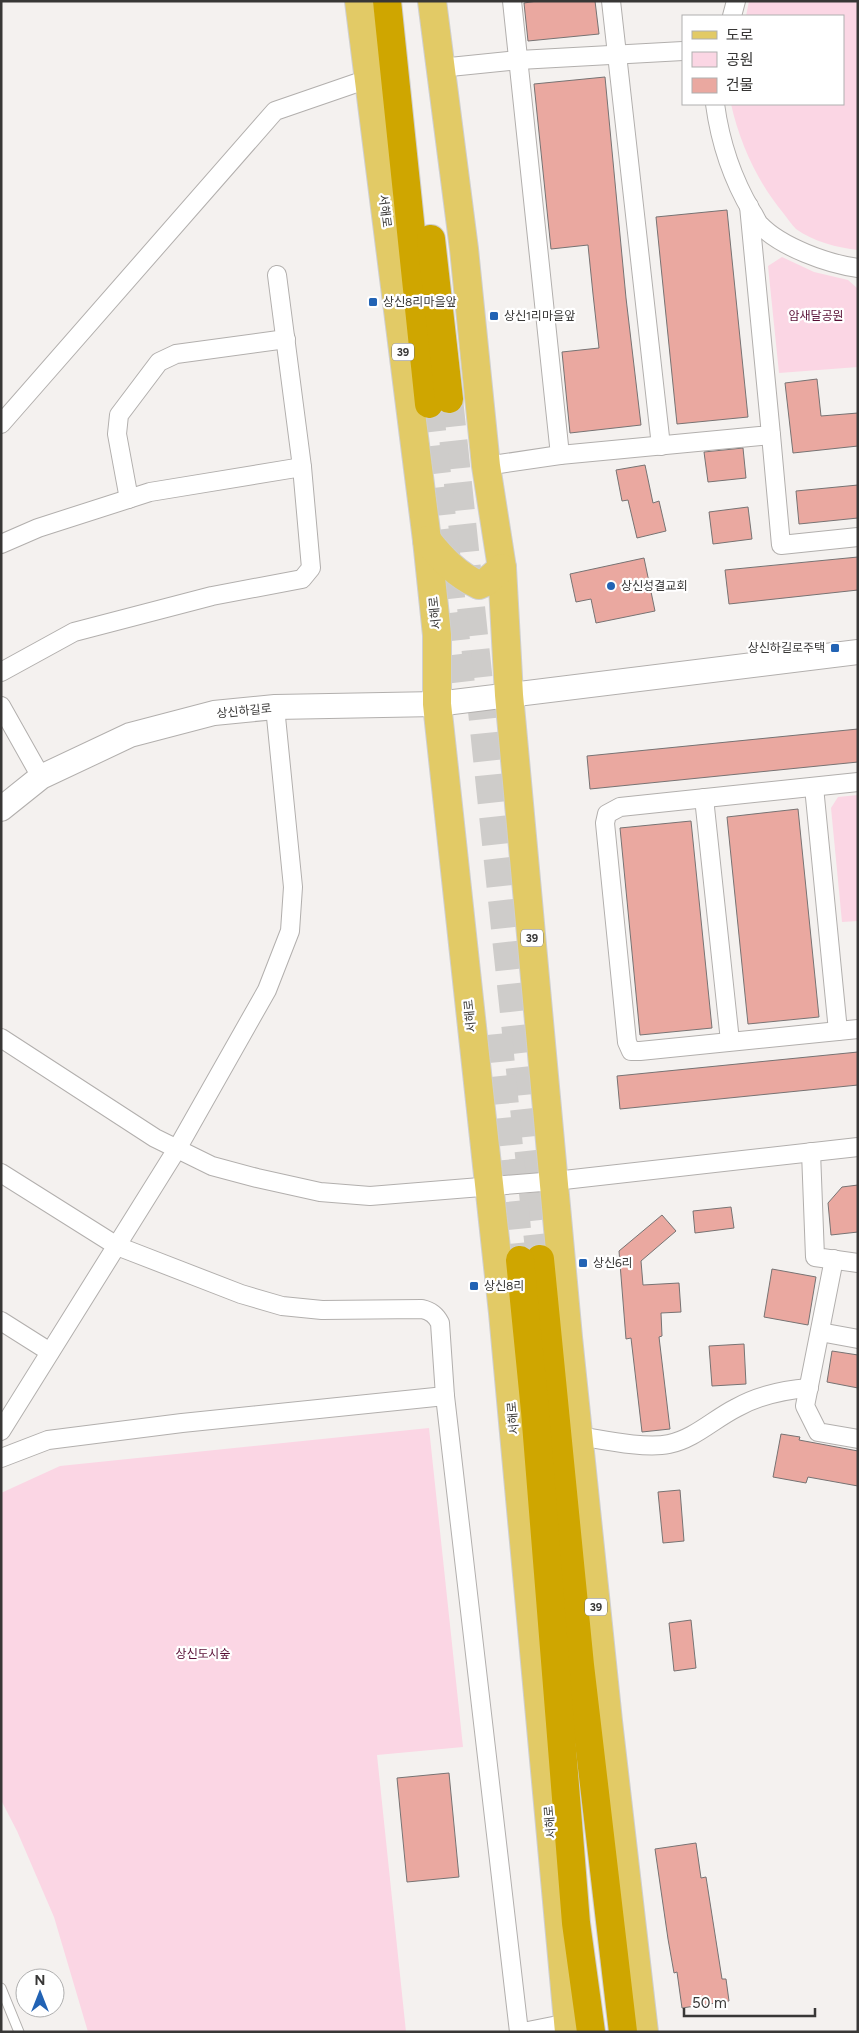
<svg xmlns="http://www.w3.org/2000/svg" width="859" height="2033" font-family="Figtree,'Noto Sans KR',sans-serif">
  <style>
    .green { fill: #fbd6e4 }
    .building { fill: #eaa8a0; stroke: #777373 }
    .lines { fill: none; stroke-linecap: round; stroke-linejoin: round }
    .highway-tunnel { stroke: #ceccca; stroke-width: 28; stroke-dasharray: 28 14; stroke-linecap: butt }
    .lane-casing { stroke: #b2afad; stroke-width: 11 }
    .street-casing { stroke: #b2afad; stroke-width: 20 }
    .secondary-casing { stroke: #b2afad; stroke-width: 26 }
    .primary-casing { stroke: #cfcfcf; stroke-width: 30 }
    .highway-casing { stroke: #cfcfcf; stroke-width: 30 }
    .lane { stroke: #fff; stroke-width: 9 }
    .street { stroke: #fff; stroke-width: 18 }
    .secondary { stroke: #fff; stroke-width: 24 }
    .primary { stroke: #e2ca66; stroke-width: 28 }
    .highway { stroke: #cfa600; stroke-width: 28 }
    .poi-dot { fill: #2263b4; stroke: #fff; stroke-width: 2 }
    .labels { text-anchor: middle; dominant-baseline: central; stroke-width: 4.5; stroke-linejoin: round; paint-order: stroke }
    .shield { fill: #fff; stroke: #747372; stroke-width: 1 }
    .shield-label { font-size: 11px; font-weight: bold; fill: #383736 }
    .street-label { font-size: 12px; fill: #383736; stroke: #fff }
    .poi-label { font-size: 12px; fill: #383736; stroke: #fff; text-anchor: start }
    .park-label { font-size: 12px; fill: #580f35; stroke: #fff }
  </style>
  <rect width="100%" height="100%" fill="#f4f1ef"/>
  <!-- green -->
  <g class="green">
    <path d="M749,1H858V250C838,248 812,241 796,229C792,225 788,219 784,214C758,183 740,144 731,104H843V16H746Z"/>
    <polygon points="782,257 814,272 848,280 857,288 858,367 779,373 768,266"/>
    <polygon points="858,795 858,921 842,922 831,808 838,797"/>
    <polygon points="429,1428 463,1747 377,1755 406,2032 88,2032 54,1917 17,1831 1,1800 1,1493 60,1466"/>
  </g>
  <!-- building -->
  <g class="building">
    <polygon points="537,1 595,1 599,34 528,41 524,3"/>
    <polygon points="605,77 626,298 641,425 570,433 562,352 599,348 593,294 588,245 551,249 534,84"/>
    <polygon points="727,210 748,417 677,424 656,217"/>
    <polygon points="817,379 821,416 858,413 858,446 793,453 785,383"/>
    <polygon points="743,448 746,478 708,482 704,452"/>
    <polygon points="645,465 653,503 659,501 666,531 637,538 628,500 622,501 616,470"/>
    <polygon points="858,485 858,518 799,524 796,491"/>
    <polygon points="748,507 752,539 713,544 709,512"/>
    <polygon points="858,557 858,590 729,604 725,570"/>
    <polygon points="644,558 655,611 596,623 591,599 576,602 570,574"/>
    <polygon points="858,729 858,762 590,789 587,756"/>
    <polygon points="798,809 819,1017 748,1024 727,817"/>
    <polygon points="691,821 712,1028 640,1035 620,828"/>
    <polygon points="858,1052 858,1085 620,1109 617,1076"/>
    <polygon points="858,1185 858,1232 831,1235 828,1203 842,1187"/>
    <polygon points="731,1207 734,1228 695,1233 693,1211"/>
    <polygon points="662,1215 676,1231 641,1261 643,1285 679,1283 681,1312 661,1313 662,1336 659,1337 670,1429 642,1432 631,1338 626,1339 619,1251"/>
    <polygon points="772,1269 816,1277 808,1325 764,1317"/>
    <polygon points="744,1344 746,1384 712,1386 709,1346"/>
    <polygon points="832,1351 858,1355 858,1388 827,1382"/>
    <polygon points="781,1434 800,1437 799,1440 858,1451 858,1486 808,1477 806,1483 773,1477"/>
    <polygon points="680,1490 684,1541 663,1543 658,1492"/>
    <polygon points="691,1620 696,1668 674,1671 669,1623"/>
    <polygon points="449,1773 459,1877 407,1882 397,1778"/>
    <polygon points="696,1843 701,1878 706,1877 722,1979 726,1979 729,2001 682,2008 677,1972 674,1973 668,1939 655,1849"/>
  </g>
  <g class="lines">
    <!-- highway-tunnel -->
    <g class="highway-tunnel">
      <polyline points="449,399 540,1259"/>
      <polyline points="429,404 464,711"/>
      <polyline points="498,1034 520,1260"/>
    </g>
    <!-- lane casing -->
    <g class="lane-casing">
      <polyline id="lane" points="1,1988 19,2032"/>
    </g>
    <!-- street casing -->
    <g class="street-casing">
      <g id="street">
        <polyline points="512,1 560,455 771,435 749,206"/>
        <polyline points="611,1 661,446"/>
        <polyline points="732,16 736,1"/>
        <polyline points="440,68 519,60 683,51"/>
        <path d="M715,104C720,141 733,180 752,212C755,216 757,222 760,225C781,247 828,264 858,268"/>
        <polyline points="1,424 275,111 368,79"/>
        <polyline points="771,435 781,545 858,537"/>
        <polyline points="486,466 560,455"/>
        <polyline points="129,499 117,434 119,415 159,362 176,354 286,339"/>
        <polyline points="1,544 38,528 150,492 302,467"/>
        <polyline points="1,672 74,632 212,596 302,579 311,568 302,467 277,275"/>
        <polyline points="1,706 41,777"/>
        <polyline points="858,782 620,807 607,814 605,823 627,1042 631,1051 640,1051 858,1029"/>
        <polyline points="814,787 838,1031"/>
        <polyline points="704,798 730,1041"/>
        <polyline points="1,1038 155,1138 212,1166 257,1178 320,1192 370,1196 555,1181 858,1147"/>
        <polyline points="811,1152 815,1257 858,1263"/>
        <path d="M1,1173L117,1246L241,1294L282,1306L322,1310L422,1309C431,1311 436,1315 440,1323L445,1396L519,2032"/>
        <polyline points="834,1259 805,1406 818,1432 858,1439"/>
        <polyline points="1,1321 50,1352"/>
        <polyline points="820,1332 858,1339"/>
        <polyline points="1,1431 177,1149 267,990 290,931 293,887 275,707"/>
        <path d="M579,1436C604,1440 645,1449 669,1444C694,1439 714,1419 736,1408C759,1395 783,1390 809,1388"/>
        <polyline points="1,1458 48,1440 182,1423 445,1396"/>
        <polyline points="523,2032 568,2023"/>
      </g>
    </g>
    <!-- secondary casing -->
    <g class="secondary-casing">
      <polyline id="secondary" points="1,809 41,777 130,735 214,713 275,707 437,704 858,652"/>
    </g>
    <!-- primary casing -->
    <g class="primary-casing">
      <g id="primary">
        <polyline points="359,1 427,540 437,635 437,704 503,1313 569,2032"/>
        <polyline points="432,1 464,249 486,466 502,568 509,695 568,1337 608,1721 644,2032"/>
        <path d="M427,540C442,559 457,575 479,585L486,582L502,568"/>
      </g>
    </g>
    <!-- highway casing -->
    <g class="highway-casing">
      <g id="highway">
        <polyline points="387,1 429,404"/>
        <polyline points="431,239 449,399"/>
        <polyline points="540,1259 580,1665 623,2032"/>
        <polyline points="520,1260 535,1411 576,1923 591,2032"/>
      </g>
    </g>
    <!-- lane -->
    <use href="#lane" class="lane"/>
    <!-- street -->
    <use href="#street" class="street"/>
    <!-- secondary -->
    <use href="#secondary" class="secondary"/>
    <!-- primary -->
    <use href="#primary" class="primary"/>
    <!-- highway -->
    <use href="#highway" class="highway"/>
  </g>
  <!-- markers -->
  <g class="poi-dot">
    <rect x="368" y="297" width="10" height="10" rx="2.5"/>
    <rect x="489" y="311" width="10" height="10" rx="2.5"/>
    <circle cx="611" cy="586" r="5"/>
    <rect x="830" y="643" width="10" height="10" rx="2.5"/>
    <rect x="578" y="1258" width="10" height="10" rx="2.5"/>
    <rect x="469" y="1281" width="10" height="10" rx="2.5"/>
  </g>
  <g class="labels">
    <!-- shield labels -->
    <g class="shield">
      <rect x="392" y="343.5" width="22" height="17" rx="4"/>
      <rect x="521" y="929.5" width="22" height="17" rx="4"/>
      <rect x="585" y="1598.5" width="22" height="17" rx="4"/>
    </g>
    <g class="shield-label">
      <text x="403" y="352">39</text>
      <text x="532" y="938">39</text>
      <text x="596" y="1607">39</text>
    </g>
    <!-- street labels -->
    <g class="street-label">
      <text transform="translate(385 211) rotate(83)">서해로</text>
      <text transform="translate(435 613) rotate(-96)">서해로</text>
      <text transform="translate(244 711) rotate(-6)">상신하길로</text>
      <text transform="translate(470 1016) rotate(-96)">서해로</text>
      <text transform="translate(513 1418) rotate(-95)">서해로</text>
      <text transform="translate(550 1822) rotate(-95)">서해로</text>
    </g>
    <!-- poi labels -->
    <g class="poi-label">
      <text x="383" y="302">상신8리마을앞</text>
      <text x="504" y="316">상신1리마을앞</text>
      <text x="621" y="586">상신성결교회</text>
      <text x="825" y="648" text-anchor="end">상신하길로주택</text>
      <text x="593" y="1263">상신6리</text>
      <text x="484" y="1286">상신8리</text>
    </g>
    <!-- park labels -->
    <g class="park-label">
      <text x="816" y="316">암새달공원</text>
      <text x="203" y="1654">상신도시숲</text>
    </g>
  </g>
  <!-- border -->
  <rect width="859" height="2033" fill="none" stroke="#383736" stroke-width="5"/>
  <!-- legend -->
  <rect x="682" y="15" width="162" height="90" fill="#ffffff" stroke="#afafaf"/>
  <rect x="692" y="31" width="25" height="8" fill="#e2ca66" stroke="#afafaf"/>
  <text x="726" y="40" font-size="15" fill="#383736">도로</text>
  <rect x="692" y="52" width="25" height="15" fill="#fbd6e4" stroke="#afafaf"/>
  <text x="726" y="65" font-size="15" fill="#383736">공원</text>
  <rect x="692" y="78" width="25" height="15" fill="#eaa8a0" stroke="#afafaf"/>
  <text x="726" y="90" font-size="15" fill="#383736">건물</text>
  <!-- north arrow -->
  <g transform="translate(40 1993)"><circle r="24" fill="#ffffff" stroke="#afafaf"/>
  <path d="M0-4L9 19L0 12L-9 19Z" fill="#2263b4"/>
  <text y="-8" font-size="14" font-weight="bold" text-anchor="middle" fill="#383736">N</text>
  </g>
  <!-- scale -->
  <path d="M684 2008v8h131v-8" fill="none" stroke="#383736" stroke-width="2.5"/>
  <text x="692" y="2008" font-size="15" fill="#383736" stroke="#ffffff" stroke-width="4" paint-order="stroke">50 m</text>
</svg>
